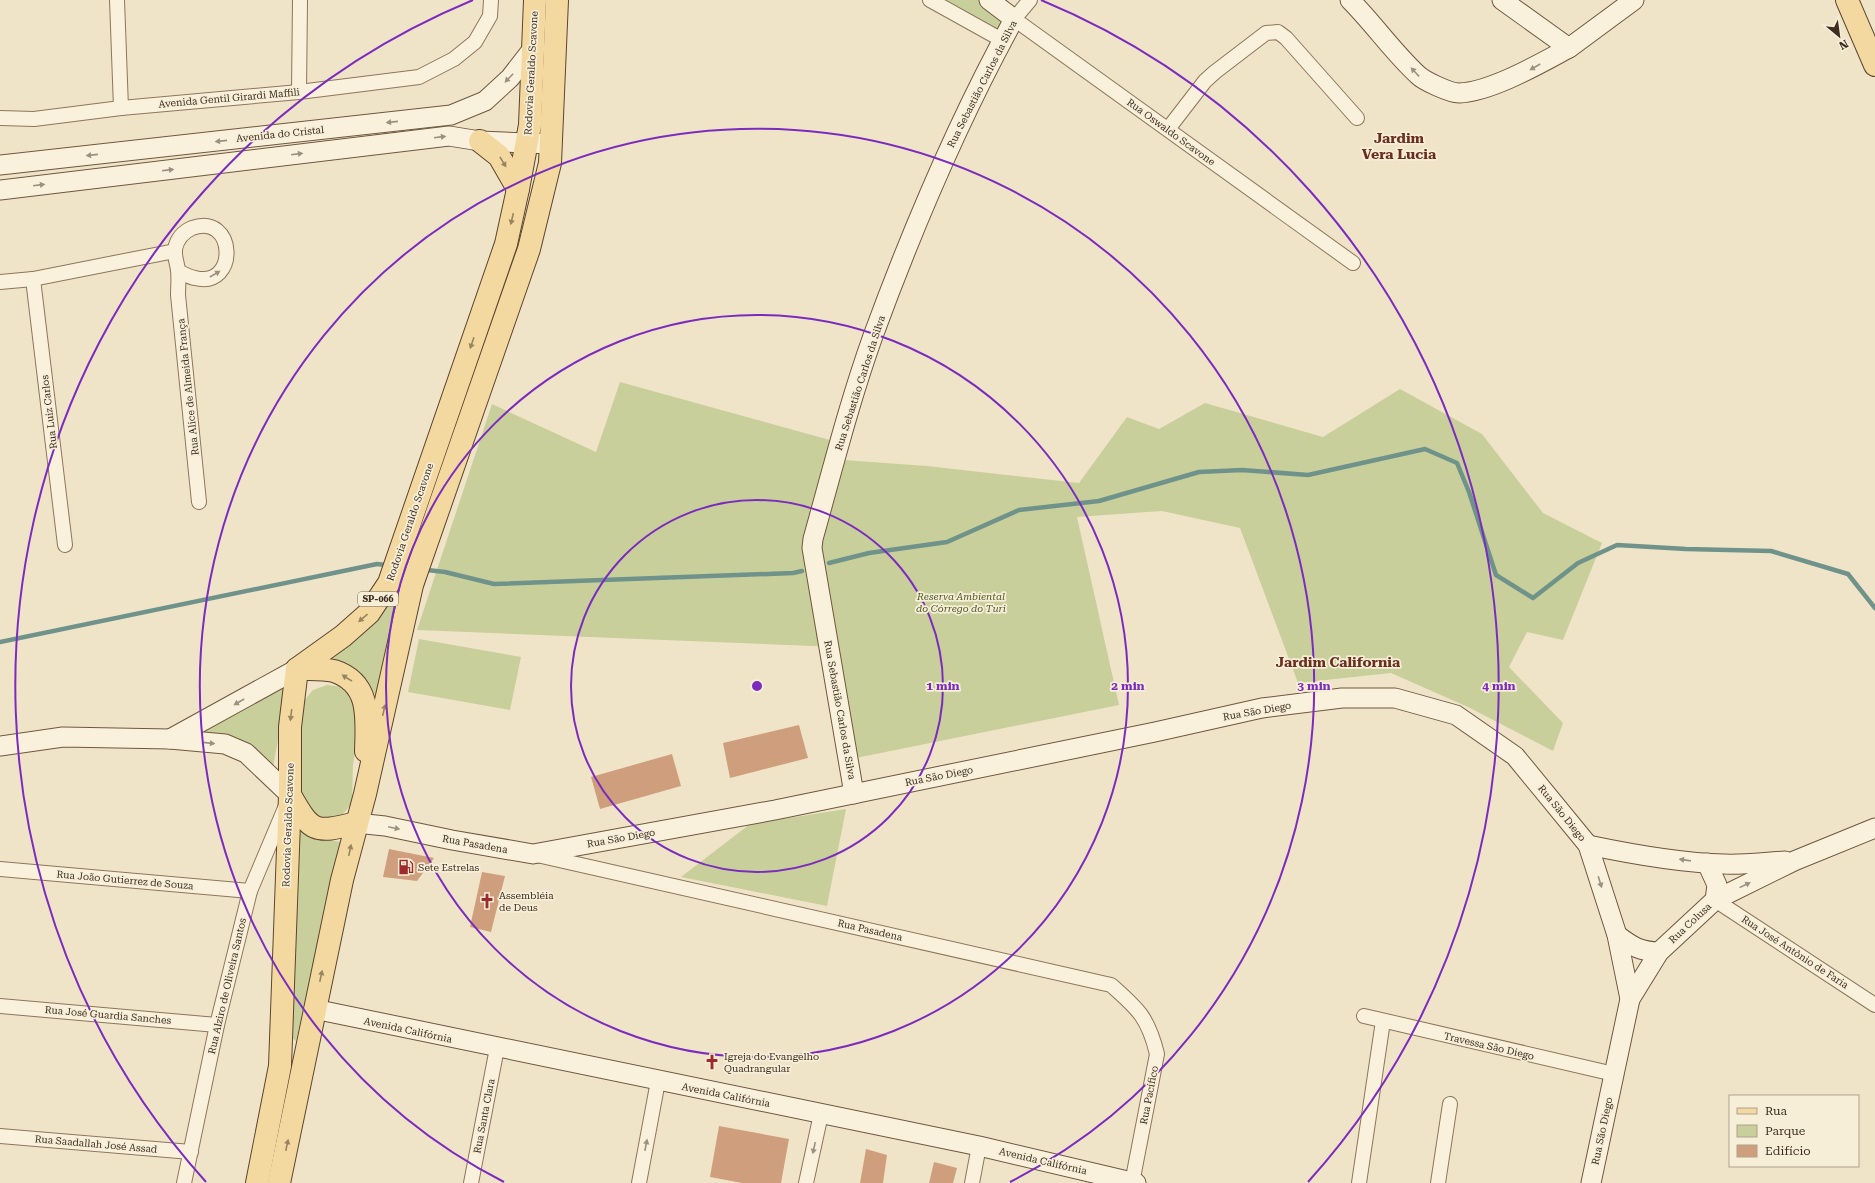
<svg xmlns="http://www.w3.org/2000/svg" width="1875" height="1183" font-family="'Roboto Serif',serif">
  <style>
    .green { fill: #c9cf9b }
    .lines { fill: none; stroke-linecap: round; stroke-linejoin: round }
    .stream { stroke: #6f938a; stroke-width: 4.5 }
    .building { fill: #cf9f7d }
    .street-casing { stroke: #8d765c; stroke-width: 16 }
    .secondary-casing { stroke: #6f573f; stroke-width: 21 }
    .primary-casing { stroke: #5b4430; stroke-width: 24 }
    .street { stroke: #faf1dc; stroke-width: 14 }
    .secondary { stroke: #faf1dc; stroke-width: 19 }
    .primary { stroke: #f3d9a0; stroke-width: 22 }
    .oneway { fill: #9c907e }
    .oneway2 { fill: #988460 }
    .ring { fill: none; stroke: #7b2cbf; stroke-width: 2 }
    .labels { text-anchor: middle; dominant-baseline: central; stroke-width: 3.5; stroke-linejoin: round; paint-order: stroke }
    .shield { fill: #f7eed8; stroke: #756857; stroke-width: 1 }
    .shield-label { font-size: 9px; font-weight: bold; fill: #3d2e20 }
    .street-label { font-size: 10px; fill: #3d2e20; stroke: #f7eed8 }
    .park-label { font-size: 10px; font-style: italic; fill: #4d5a26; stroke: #f7eed8 }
    .poi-label { font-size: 10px; fill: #3d2e20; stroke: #f7eed8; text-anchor: start }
    .district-label { font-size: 14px; font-weight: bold; fill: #6b2e1e; stroke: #f7eed8 }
    .centre { fill: #7b2cbf; stroke: #f7eed8; stroke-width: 2 }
    .ring-label { font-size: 12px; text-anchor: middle; font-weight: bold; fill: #7b2cbf; stroke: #f7eed8; stroke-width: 3.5; stroke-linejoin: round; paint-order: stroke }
  </style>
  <rect width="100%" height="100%" fill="#f0e4c8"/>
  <!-- green -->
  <g class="green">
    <polygon points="930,0 989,0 1014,19 1002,40"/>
    <polygon points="620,382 830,440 844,460 927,466 1079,483 1127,417 1159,429 1205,403 1323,437 1400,389 1482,434 1543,513 1602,543 1563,640 1527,632 1509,667 1563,723 1553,751 1468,707 1391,673 1298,683 1240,528 1162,511 1077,517 1119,705 856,758 837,647 417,630 492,404 596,452"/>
    <path d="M408,564L376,698C368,676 352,663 329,658L400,582Z"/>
    <polygon points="419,639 521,657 510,710 408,692"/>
    <polygon points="288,684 273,768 195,734"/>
    <polygon points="327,685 342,687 353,696 358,732 353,765 352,803 343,814 336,818 322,820 302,804 300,767 303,702 313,690"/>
    <polygon points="846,809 827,906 681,877 750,824"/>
    <polygon points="298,828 321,839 341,842 296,1041 292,1038"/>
  </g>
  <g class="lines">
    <!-- stream -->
    <g class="stream">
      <polyline points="829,563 869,553 947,542 1019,510 1099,501 1199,472 1242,470 1308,475 1425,449 1457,463 1469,492 1496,575 1533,598 1578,563 1617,545 1686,549 1771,551 1848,574 1875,608"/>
      <polyline points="427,570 445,572 494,584 793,573 802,571"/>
      <polyline points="0,642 377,564 386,565"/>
    </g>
  </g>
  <!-- building -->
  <g class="building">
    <polygon points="799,725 808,758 730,778 723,743"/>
    <polygon points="672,754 681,786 600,809 591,777"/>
    <polygon points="389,849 434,858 417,881 383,877"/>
    <polygon points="482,872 505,876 491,932 470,927"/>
    <polygon points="719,1126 789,1139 781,1183 742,1183 710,1177"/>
    <polygon points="866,1149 887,1155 883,1183 860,1183"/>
    <polygon points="934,1162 957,1168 953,1183 929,1183"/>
  </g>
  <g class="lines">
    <!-- street casing -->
    <g class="street-casing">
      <g id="street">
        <polyline points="117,0 121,108"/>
        <polyline points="930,0 1002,40"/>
        <polyline points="1030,0 1014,19 1353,263"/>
        <polyline points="299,92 300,0"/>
        <polyline points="0,118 34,119 121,108 299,92 419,77 454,59 475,42 490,16 491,0"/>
        <polyline points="1168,129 1205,81 1215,72 1266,33 1278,32 1286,38 1357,118"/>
        <path d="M178,271C184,274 189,277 195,278C239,289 236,212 192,228C183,232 177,239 175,249C174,255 177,263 178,270C179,278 178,287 178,295L199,502"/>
        <polyline points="33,279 65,545"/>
        <polyline points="0,282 33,279 175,251"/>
        <path d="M537,855L1111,985C1138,1009 1148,1017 1157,1054L1132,1183"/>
        <polyline points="0,869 250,891"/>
        <polyline points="1715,900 1875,1005"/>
        <polyline points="0,1006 217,1025"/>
        <polyline points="1364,1016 1614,1074"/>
        <polyline points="0,1136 191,1152"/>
        <polyline points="184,1183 217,1025 250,891 285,808"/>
        <polyline points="471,1183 497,1048"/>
        <polyline points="639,1183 658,1081"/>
        <polyline points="806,1183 821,1114"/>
        <polyline points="972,1183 979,1146"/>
        <polyline points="1359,1183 1383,1021"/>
        <polyline points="1438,1183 1450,1104"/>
      </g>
    </g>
    <!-- secondary casing -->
    <g class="secondary-casing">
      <g id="secondary">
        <path d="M1350,0C1374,24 1393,52 1418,75C1424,81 1450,93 1459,93C1491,92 1541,63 1569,48"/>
        <polyline points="1502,0 1569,48 1634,0"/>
        <polyline points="0,165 451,115 485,101 510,78 534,47"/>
        <polyline points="0,190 449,136 480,141 551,144"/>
        <polyline points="170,739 297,669"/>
        <polyline points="0,746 63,737 170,739 225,744 246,753 290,795"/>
        <path d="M854,794L812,548L813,539C832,471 849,403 873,336C913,227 958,121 1014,19L989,0"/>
        <polyline points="356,823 385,826 452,840 533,854 775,810 1155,732 1262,708 1342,698 1395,698 1456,715 1515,756 1588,845 1617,935 1630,999 1591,1183"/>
        <path d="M1588,845C1631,854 1681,863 1724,864C1744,865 1765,862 1785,861"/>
        <polyline points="1707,863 1717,885 1715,900"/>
        <path d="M1617,935C1633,947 1639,951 1659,952"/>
        <polyline points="1630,999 1659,952 1715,900 1794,861 1875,828"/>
        <polyline points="314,1009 979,1146 1136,1183"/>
      </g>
    </g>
    <!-- primary casing -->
    <g class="primary-casing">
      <g id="primary">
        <polyline points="1847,0 1875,65"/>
        <polyline points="480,141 499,156 518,189"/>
        <path d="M297,669C308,669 323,668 334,671C371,683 367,718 366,751"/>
        <path d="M290,795C311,832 314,834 356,823"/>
        <polyline points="257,1183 280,1066 290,795 290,727 297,669 343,636 369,613 389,583 506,244 518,189 530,125 535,0"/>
        <polyline points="279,1183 342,880 365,794 412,585 529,249 550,163 557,0"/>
      </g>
    </g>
    <!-- street -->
    <use href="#street" class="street"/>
    <!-- secondary -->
    <use href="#secondary" class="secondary"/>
    <!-- primary -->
    <use href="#primary" class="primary"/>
  </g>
  <!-- one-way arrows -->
  <defs><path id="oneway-solid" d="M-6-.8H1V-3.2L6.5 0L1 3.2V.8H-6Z"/></defs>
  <g class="oneway">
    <use href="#oneway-solid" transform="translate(1535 67) rotate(150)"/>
    <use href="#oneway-solid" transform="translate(1415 72) rotate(-133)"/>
    <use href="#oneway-solid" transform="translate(509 78) rotate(134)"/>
    <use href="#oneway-solid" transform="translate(392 122) rotate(174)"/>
    <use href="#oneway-solid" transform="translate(440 137) rotate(-7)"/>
    <use href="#oneway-solid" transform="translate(221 141) rotate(174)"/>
    <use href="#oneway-solid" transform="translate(297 154) rotate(-7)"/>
    <use href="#oneway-solid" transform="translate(92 155) rotate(174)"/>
    <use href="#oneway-solid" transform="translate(168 170) rotate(-7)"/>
    <use href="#oneway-solid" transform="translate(39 185) rotate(-7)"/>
    <use href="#oneway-solid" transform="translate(215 274) rotate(-30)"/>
    <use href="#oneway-solid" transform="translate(239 702) rotate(150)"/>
    <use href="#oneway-solid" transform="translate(209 743) rotate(6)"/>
    <use href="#oneway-solid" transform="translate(394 828) rotate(12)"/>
    <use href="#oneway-solid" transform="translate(1685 860) rotate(-172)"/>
    <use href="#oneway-solid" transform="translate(1600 882) rotate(73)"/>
    <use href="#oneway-solid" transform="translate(1745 885) rotate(-26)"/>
    <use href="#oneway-solid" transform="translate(646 1145) rotate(-79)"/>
    <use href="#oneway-solid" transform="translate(814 1148) rotate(102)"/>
  </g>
  <g class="oneway2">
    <use href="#oneway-solid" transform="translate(503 162) rotate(59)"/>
    <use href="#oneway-solid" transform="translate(512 219) rotate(103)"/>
    <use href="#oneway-solid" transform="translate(472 343) rotate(109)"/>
    <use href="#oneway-solid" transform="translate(363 618) rotate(139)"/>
    <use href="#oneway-solid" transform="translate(347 678) rotate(-148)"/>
    <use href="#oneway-solid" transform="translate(384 710) rotate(-77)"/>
    <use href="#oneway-solid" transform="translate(291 715) rotate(97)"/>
    <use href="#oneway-solid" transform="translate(350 850) rotate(-78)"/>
    <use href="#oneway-solid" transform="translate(321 976) rotate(-78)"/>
    <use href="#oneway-solid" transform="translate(287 1145) rotate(-78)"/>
  </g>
  <!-- distance rings -->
  <g class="ring">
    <circle cx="757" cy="686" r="186"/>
    <circle cx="757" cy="686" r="371"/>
    <path d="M504 1182A557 557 0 1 1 1010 1182"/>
    <path d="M206 1182A742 742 0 0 1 473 0M1041 0A742 742 0 0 1 1308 1182"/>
  </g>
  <!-- icons -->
  <defs>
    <g id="fuel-bare" transform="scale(1.2)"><path d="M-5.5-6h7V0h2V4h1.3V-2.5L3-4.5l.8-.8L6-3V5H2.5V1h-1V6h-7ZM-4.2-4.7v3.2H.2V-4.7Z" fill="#9e2a2b" stroke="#f7eed8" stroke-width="2.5" paint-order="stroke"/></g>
    <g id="church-bare" transform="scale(1.2)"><path d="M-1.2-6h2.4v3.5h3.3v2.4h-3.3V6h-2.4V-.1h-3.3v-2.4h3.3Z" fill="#9e2a2b" stroke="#f7eed8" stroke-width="2.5" paint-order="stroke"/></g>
  </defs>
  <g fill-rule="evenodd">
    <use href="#fuel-bare" x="406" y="867"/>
    <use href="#church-bare" x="487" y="901"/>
    <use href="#church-bare" x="712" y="1062"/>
  </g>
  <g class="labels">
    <!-- shield labels -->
    <rect class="shield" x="358" y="592" width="40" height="14" rx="3"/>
    <g class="shield-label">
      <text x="378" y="599">SP-066</text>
    </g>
    <!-- street labels -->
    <g class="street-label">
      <text transform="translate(531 73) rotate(-87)">Rodovia Geraldo Scavone</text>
      <text transform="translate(982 84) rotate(-63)">Rua Sebastião Carlos da Silva</text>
      <text transform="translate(229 98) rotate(-5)">Avenida Gentil Girardi Maffili</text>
      <text transform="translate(1171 132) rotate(36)">Rua Oswaldo Scavone</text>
      <text transform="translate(280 134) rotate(-6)">Avenida do Cristal</text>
      <text transform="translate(860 383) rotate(-72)">Rua Sebastião Carlos da Silva</text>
      <text transform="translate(188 387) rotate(-96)">Rua Alice de Almeida França</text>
      <text transform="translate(49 412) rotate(-97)">Rua Luiz Carlos</text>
      <text transform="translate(410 522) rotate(-71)">Rodovia Geraldo Scavone</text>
      <text transform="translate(840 710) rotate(80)">Rua Sebastião Carlos da Silva</text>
      <text transform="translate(1257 711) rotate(-10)">Rua São Diego</text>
      <text transform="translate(939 776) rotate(-11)">Rua São Diego</text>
      <text transform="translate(1562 813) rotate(51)">Rua São Diego</text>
      <text transform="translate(288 825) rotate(-88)">Rodovia Geraldo Scavone</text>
      <text transform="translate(621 838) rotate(-10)">Rua São Diego</text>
      <text transform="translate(475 844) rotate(10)">Rua Pasadena</text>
      <text transform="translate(125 880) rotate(5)">Rua João Gutierrez de Souza</text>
      <text transform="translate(1690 923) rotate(-43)">Rua Colusa</text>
      <text transform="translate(870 930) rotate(13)">Rua Pasadena</text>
      <text transform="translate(1795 952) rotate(33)">Rua José Antônio de Faria</text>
      <text transform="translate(227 986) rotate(-77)">Rua Alziro de Oliveira Santos</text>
      <text transform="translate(108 1015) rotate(5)">Rua José Guardia Sanches</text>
      <text transform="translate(408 1030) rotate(12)">Avenida Califórnia</text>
      <text transform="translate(1489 1046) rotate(13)">Travessa São Diego</text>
      <text transform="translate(726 1095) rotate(11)">Avenida Califórnia</text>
      <text transform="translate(1149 1095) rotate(-79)">Rua Pacífico</text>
      <text transform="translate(484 1116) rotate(-79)">Rua Santa Clara</text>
      <text transform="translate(1602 1131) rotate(-78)">Rua São Diego</text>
      <text transform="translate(96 1144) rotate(5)">Rua Saadallah José Assad</text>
      <text transform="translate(1043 1161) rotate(13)">Avenida Califórnia</text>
    </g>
    <!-- park labels -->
    <g class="park-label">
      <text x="961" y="596">Reserva Ambiental<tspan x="961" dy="12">do Córrego do Turi</tspan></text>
    </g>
    <!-- poi labels -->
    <g class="poi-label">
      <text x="418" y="867">Sete Estrelas</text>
      <text x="499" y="895">Assembléia<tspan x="499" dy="12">de Deus</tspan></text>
      <text x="724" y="1056">Igreja do Evangelho<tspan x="724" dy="12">Quadrangular</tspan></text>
    </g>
    <!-- district labels -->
    <g class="district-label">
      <text x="1399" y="138">Jardim<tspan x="1399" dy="16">Vera Lucia</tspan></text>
      <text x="1338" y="662">Jardim California</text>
    </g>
  </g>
  <circle cx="757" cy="686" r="6" class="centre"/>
  <g class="ring-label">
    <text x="943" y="690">1 min</text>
    <text x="1128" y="690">2 min</text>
    <text x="1314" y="690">3 min</text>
    <text x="1499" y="690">4 min</text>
  </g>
  <!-- legend -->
  <rect x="1729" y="1095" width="130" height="72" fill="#f7eed8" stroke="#ada18e"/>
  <rect x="1737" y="1108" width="20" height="6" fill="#f3d9a0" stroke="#ada18e"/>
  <text x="1765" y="1115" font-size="12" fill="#3d2e20">Rua</text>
  <rect x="1737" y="1125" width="20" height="12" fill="#c9cf9b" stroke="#ada18e"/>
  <text x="1765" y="1135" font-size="12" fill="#3d2e20">Parque</text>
  <rect x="1737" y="1145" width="20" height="12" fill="#cf9f7d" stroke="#ada18e"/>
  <text x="1765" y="1155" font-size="12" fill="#3d2e20">Edifício</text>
  <!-- north arrow -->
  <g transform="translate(1839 36) rotate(151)" stroke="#f7eed8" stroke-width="3" paint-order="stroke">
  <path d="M0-3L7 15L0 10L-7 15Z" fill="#3d2e20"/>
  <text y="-6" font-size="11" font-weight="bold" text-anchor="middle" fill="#3d2e20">N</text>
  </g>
</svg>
